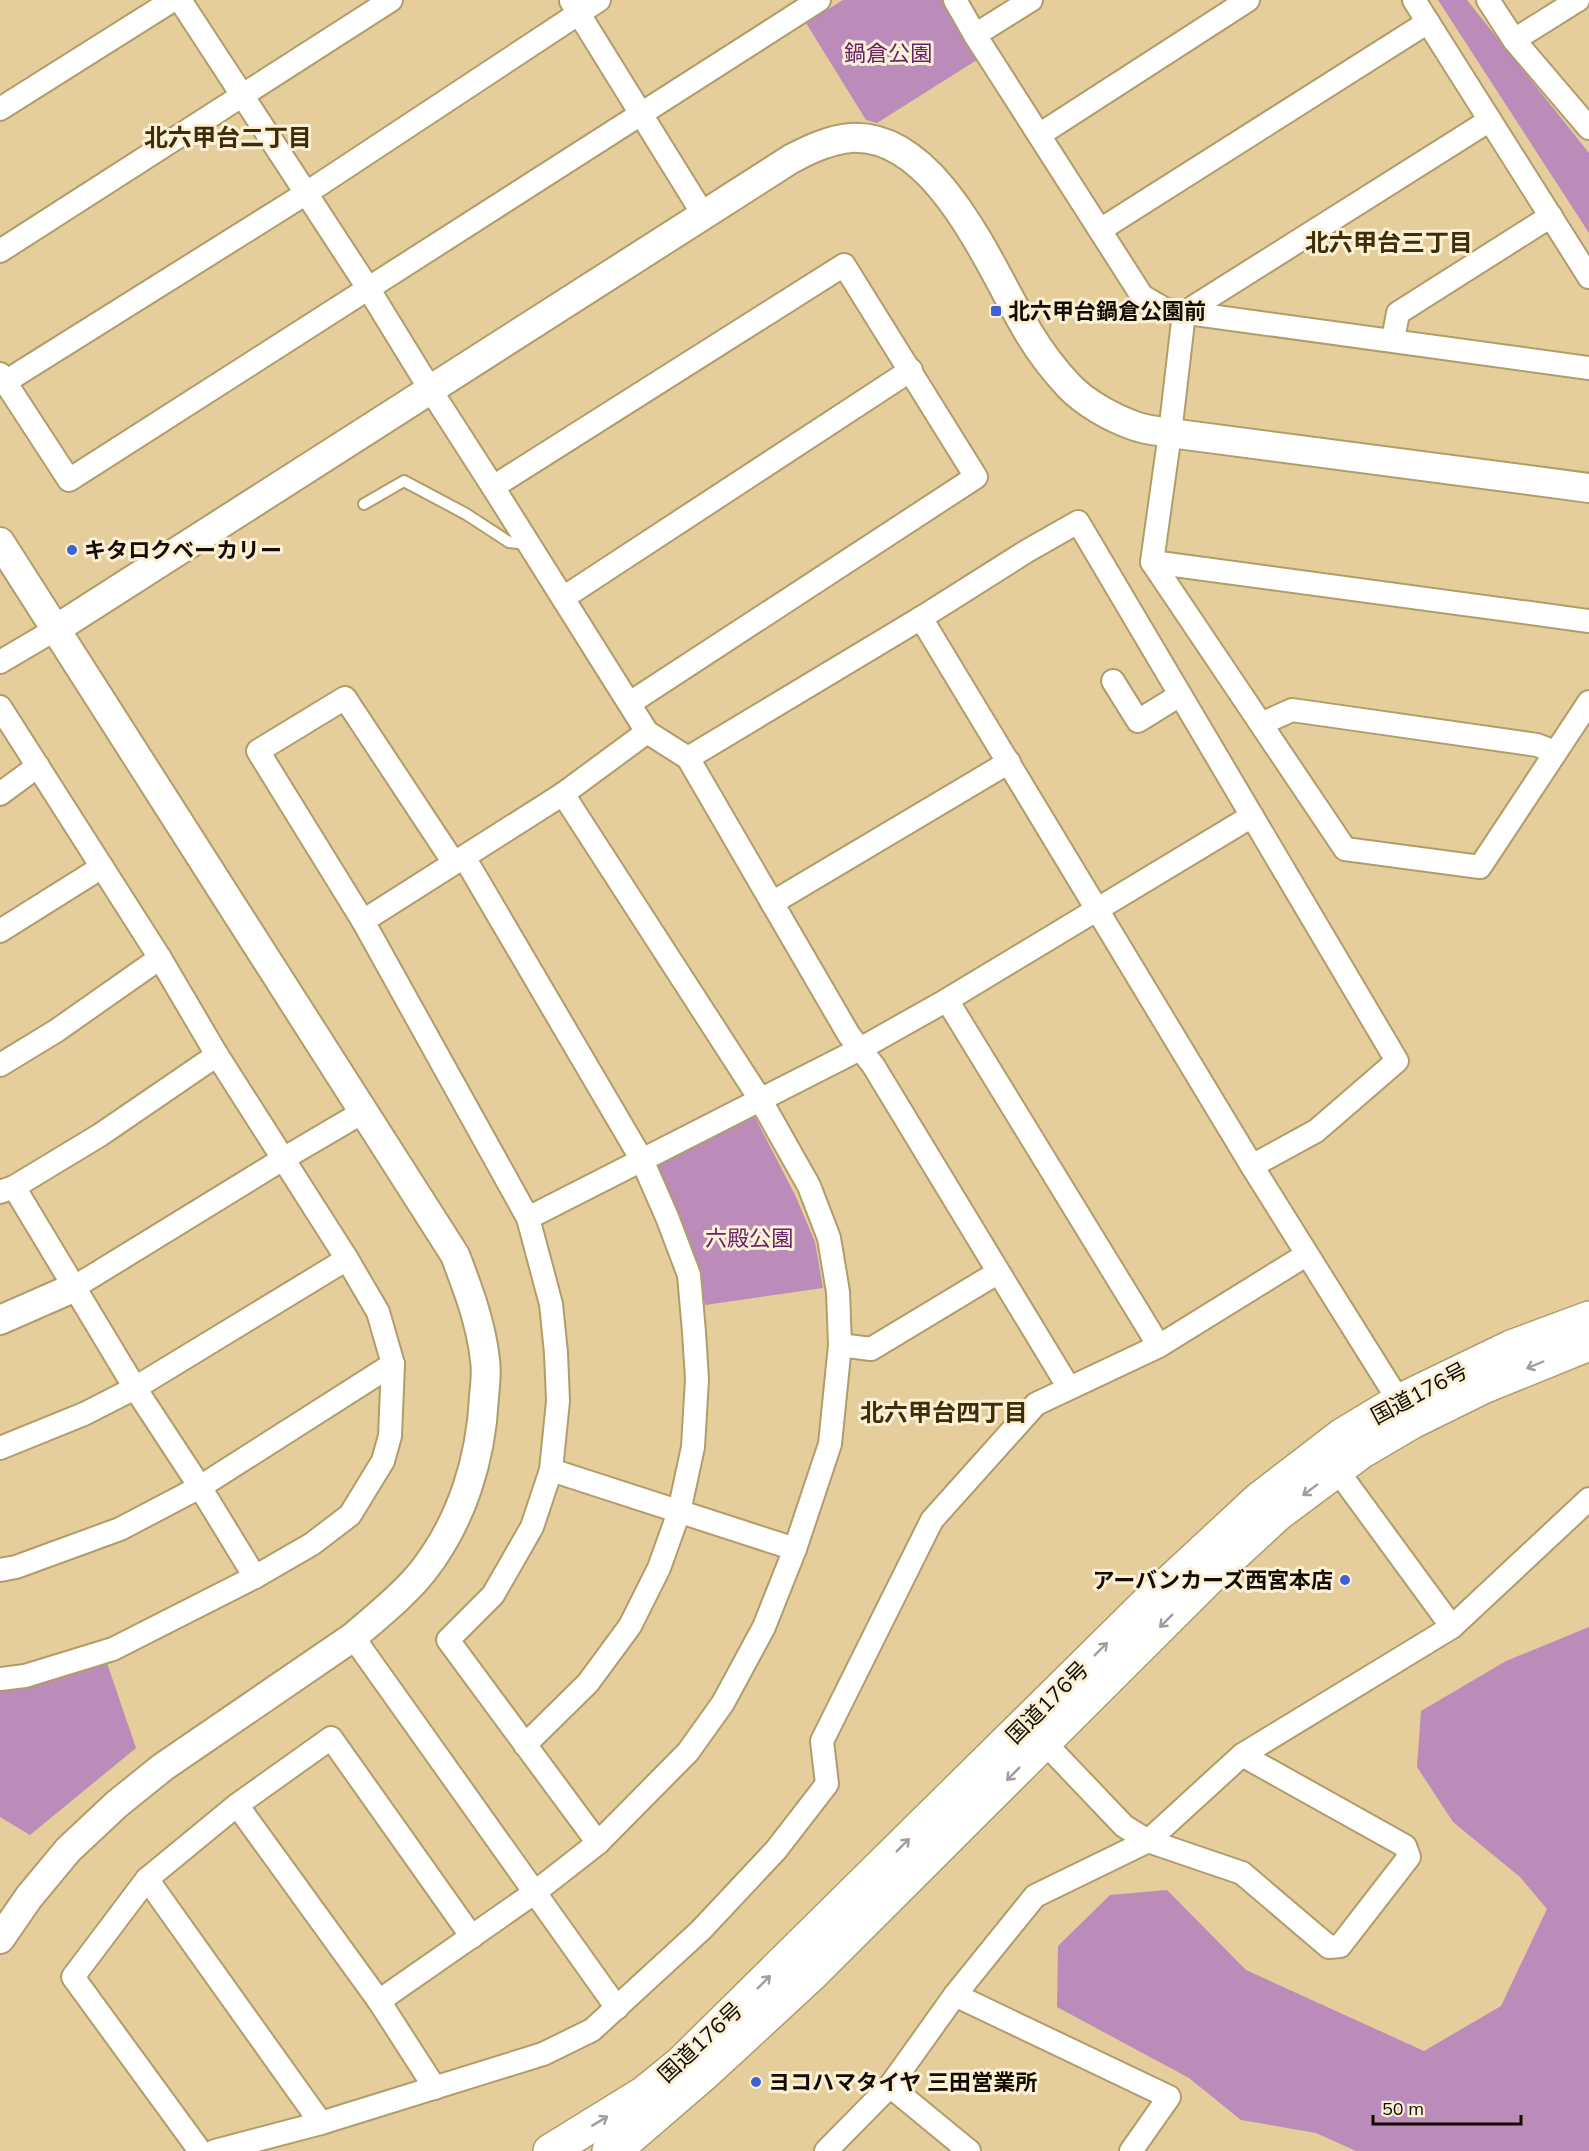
<svg xmlns="http://www.w3.org/2000/svg" width="1589" height="2151" font-family="Mulish,'Noto Sans JP',sans-serif">
  <style>
    .green { fill: #bb8bba }
    .lines { fill: none; stroke-linecap: round; stroke-linejoin: round }
    .service-casing { stroke: #b19c6a; stroke-width: 14 }
    .minor-casing { stroke: #b19c6a; stroke-width: 26 }
    .tertiary-casing { stroke: #b19c6a; stroke-width: 32 }
    .trunk-casing { stroke: #b19c6a; stroke-width: 36 }
    .service { stroke: #fff; stroke-width: 10 }
    .minor { stroke: #fff; stroke-width: 22 }
    .tertiary { stroke: #fff; stroke-width: 28 }
    .trunk { stroke: #fff; stroke-width: 33 }
    .oneway { stroke: #a19e99 }
    .poi-dot { fill: #3e61d3; stroke: #fcf0d7; stroke-width: 2 }
    .labels { text-anchor: middle; dominant-baseline: central; stroke-width: 6; stroke-linejoin: round; paint-order: stroke }
    .park-label { font-size: 22px; fill: #672268; stroke: #fcf0d7 }
    .poi-label { font-size: 22px; font-weight: bold; fill: #140c00; stroke: #fcf0d7; text-anchor: start }
    .street-label { font-size: 22px; fill: #140c00; stroke: #fcf0d7 }
    .neighbourhood-label { font-size: 24px; font-weight: bold; fill: #3d2e07; stroke: #fcf0d7 }
  </style>
  <rect width="100%" height="100%" fill="#e5ce9b"/>
  <!-- green -->
  <g class="green">
    <polygon points="843,0 943,0 980,58 877,123 866,120 806,23"/>
    <polygon points="1438,0 1467,0 1589,153 1589,233"/>
    <path d="M755,1117L796,1197L815,1242L823,1288L705,1305C695,1255 677,1211 656,1165Z"/>
    <polygon points="1589,1627 1589,2151 1356,2151 1316,2133 1241,2120 1189,2078 1057,2007 1058,1946 1110,1895 1167,1890 1246,1970 1424,2051 1501,2006 1547,1909 1520,1877 1453,1822 1417,1767 1421,1711 1506,1661"/>
    <polygon points="107,1663 136,1748 30,1835 0,1817 0,1689 22,1686"/>
  </g>
  <g class="lines">
    <!-- service casing -->
    <g class="service-casing">
      <polyline id="service" points="364,504 404,481 466,514 509,542 527,544"/>
    </g>
    <!-- minor casing -->
    <g class="minor-casing">
      <g id="minor">
        <polyline points="180,0 368,288 430,389 493,487 647,732 688,758 849,1035 873,1065 1069,1388"/>
        <polyline points="955,0 975,35 1142,296 1166,310 1589,368"/>
        <polyline points="1414,0 1589,277"/>
        <polyline points="1488,0 1514,40 1589,128"/>
        <polyline points="571,1 703,214"/>
        <polyline points="975,35 1031,0"/>
        <polyline points="1514,40 1578,0"/>
        <polyline points="0,109 173,0"/>
        <polyline points="1039,135 1248,0"/>
        <polyline points="1100,230 1428,22"/>
        <polyline points="0,251 391,0"/>
        <polyline points="1184,313 1170,433 1152,562 1345,849 1480,867 1589,702"/>
        <polyline points="1184,313 1490,120"/>
        <polyline points="1393,340 1398,313 1551,216"/>
        <polyline points="0,374 69,480 819,0"/>
        <polyline points="5,382 305,194 599,0"/>
        <polyline points="493,487 844,265 976,477 630,703"/>
        <polyline points="1152,562 1589,621"/>
        <polyline points="563,598 911,370"/>
        <polyline points="921,618 1252,1166 1399,1401"/>
        <polyline points="0,662 56,629"/>
        <polyline points="1113,681 1138,721 1180,695"/>
        <polyline points="0,707 160,958 217,1055 347,1259 378,1312 393,1364 390,1436 383,1461 350,1515 312,1544 255,1577 113,1649 25,1676 0,1679"/>
        <polyline points="1261,724 1292,710 1537,745 1555,752"/>
        <polyline points="688,758 921,618 1027,551 1078,522 1397,1061 1316,1131 1252,1166"/>
        <polyline points="0,794 38,766"/>
        <polyline points="464,857 642,1160 667,1217 689,1275 694,1332 697,1379 693,1447 679,1512 659,1568 630,1626 588,1683 525,1745"/>
        <polyline points="772,903 1009,762"/>
        <polyline points="363,921 258,751 345,698 454,863"/>
        <polyline points="0,931 102,867"/>
        <polyline points="947,1000 1159,1346"/>
        <polyline points="0,1065 56,1031 160,958"/>
        <polyline points="14,1187 135,1388 200,1487 255,1577"/>
        <polyline points="0,1192 14,1187 100,1135 217,1055"/>
        <polyline points="528,1218 860,1049 947,1000 1252,816"/>
        <polyline points="73,1288 283,1159 363,1112"/>
        <polyline points="840,1345 871,1349 997,1273"/>
        <polyline points="0,1448 84,1414 135,1388 347,1259"/>
        <polyline points="551,1470 795,1549"/>
        <polyline points="1337,1470 1452,1627"/>
        <polyline points="0,1570 16,1567 120,1529 200,1487 393,1364"/>
        <polyline points="353,1637 617,2008"/>
        <polyline points="1044,1742 1124,1826 1148,1841 1242,1873 1329,1947 1340,1946 1409,1857 1405,1846 1242,1755"/>
        <polyline points="237,1805 379,2001 435,2088"/>
        <polyline points="598,1843 448,1640 493,1595 532,1527 551,1470 558,1401 556,1353 551,1304 528,1218 363,921 563,794 647,732"/>
        <polyline points="147,1879 321,2123"/>
        <polyline points="955,1995 1169,2097 1131,2151"/>
        <polyline points="379,2001 534,1893 598,1843 688,1752 723,1703 764,1627 795,1549 830,1444 840,1345 838,1292 829,1238 809,1186 760,1099 563,794"/>
        <polyline points="890,2086 969,2151"/>
        <polyline points="200,2151 73,1977 147,1879 237,1805 331,1738 472,1937"/>
        <polyline points="215,2151 321,2123 543,2054 592,2030 701,1930 776,1850 827,1784 822,1741 932,1520 1036,1404 1159,1346 1306,1255"/>
        <polyline points="826,2151 890,2086 955,1995 1035,1896 1148,1841 1242,1755 1452,1627 1589,1499"/>
      </g>
    </g>
    <!-- tertiary casing -->
    <g class="tertiary-casing">
      <g id="tertiary">
        <path d="M0,542L455,1255C468,1289 481,1323 485,1360C487,1372 485,1385 484,1397C481,1459 462,1521 423,1571C405,1594 375,1618 353,1637L163,1767L117,1804L68,1850L29,1897L0,1939"/>
        <path d="M56,629L791,159C810,149 829,140 851,138C939,133 992,273 1030,335C1041,353 1054,370 1069,386C1085,403 1112,418 1135,426C1146,430 1159,431 1170,433L1589,488"/>
        <polyline points="0,1320 73,1288"/>
      </g>
    </g>
    <!-- trunk casing -->
    <g class="trunk-casing">
      <g id="trunk">
        <polyline points="550,2151 644,2093 681,2063 1147,1603 1259,1499 1341,1436 1399,1401 1511,1347 1589,1318"/>
        <polyline points="609,2151 626,2141 706,2072 810,1976 1213,1574 1278,1514 1361,1452 1412,1422 1483,1387 1589,1344"/>
      </g>
    </g>
    <!-- service -->
    <use href="#service" class="service"/>
    <!-- minor -->
    <use href="#minor" class="minor"/>
    <!-- tertiary -->
    <use href="#tertiary" class="tertiary"/>
    <!-- trunk -->
    <use href="#trunk" class="trunk"/>
  </g>
  <!-- one-way arrows -->
  <defs><path id="oneway-shaft" d="M-6 0H5M1.5-3L5.5 0L1.5 3" fill="none" stroke-width="1.6" stroke-linecap="round" stroke-linejoin="round" transform="scale(1.5)"/></defs>
  <g class="oneway">
    <use href="#oneway-shaft" transform="translate(1535 1365) rotate(157)"/>
    <use href="#oneway-shaft" transform="translate(1310 1490) rotate(143)"/>
    <use href="#oneway-shaft" transform="translate(1166 1621) rotate(135)"/>
    <use href="#oneway-shaft" transform="translate(1101 1649) rotate(-45)"/>
    <use href="#oneway-shaft" transform="translate(1013 1774) rotate(135)"/>
    <use href="#oneway-shaft" transform="translate(903 1845) rotate(-45)"/>
    <use href="#oneway-shaft" transform="translate(764 1982) rotate(-45)"/>
    <use href="#oneway-shaft" transform="translate(600 2121) rotate(-31)"/>
  </g>
  <!-- markers -->
  <g class="poi-dot">
    <rect x="990" y="305" width="12" height="12" rx="3"/>
    <circle cx="72" cy="550" r="6"/>
    <circle cx="1345" cy="1580" r="6"/>
    <circle cx="756" cy="2082" r="6"/>
  </g>
  <g class="labels">
    <!-- park labels -->
    <g class="park-label">
      <text x="888" y="53">鍋倉公園</text>
      <text x="749" y="1238">六殿公園</text>
    </g>
    <!-- poi labels -->
    <g class="poi-label">
      <text x="1008" y="311">北六甲台鍋倉公園前</text>
      <text x="84" y="550">キタロクベーカリー</text>
      <text x="1333" y="1580" text-anchor="end">アーバンカーズ西宮本店</text>
      <text x="768" y="2082">ヨコハマタイヤ 三田営業所</text>
    </g>
    <!-- street labels -->
    <g class="street-label">
      <text transform="translate(1419 1393) rotate(-28)">国道176号</text>
      <text transform="translate(1047 1702) rotate(-45)">国道176号</text>
      <text transform="translate(700 2042) rotate(-43)">国道176号</text>
    </g>
    <!-- neighbourhood labels -->
    <g class="neighbourhood-label">
      <text x="228" y="137">北六甲台二丁目</text>
      <text x="1389" y="242">北六甲台三丁目</text>
      <text x="944" y="1412">北六甲台四丁目</text>
    </g>
  </g>
  <!-- scale -->
  <path d="M1373 2115v9h148v-9" fill="none" stroke="#140c00" stroke-width="3"/>
  <text x="1382" y="2115" font-size="18" fill="#140c00" stroke="#fcf0d7" stroke-width="4.5" paint-order="stroke">50 m</text>
</svg>
